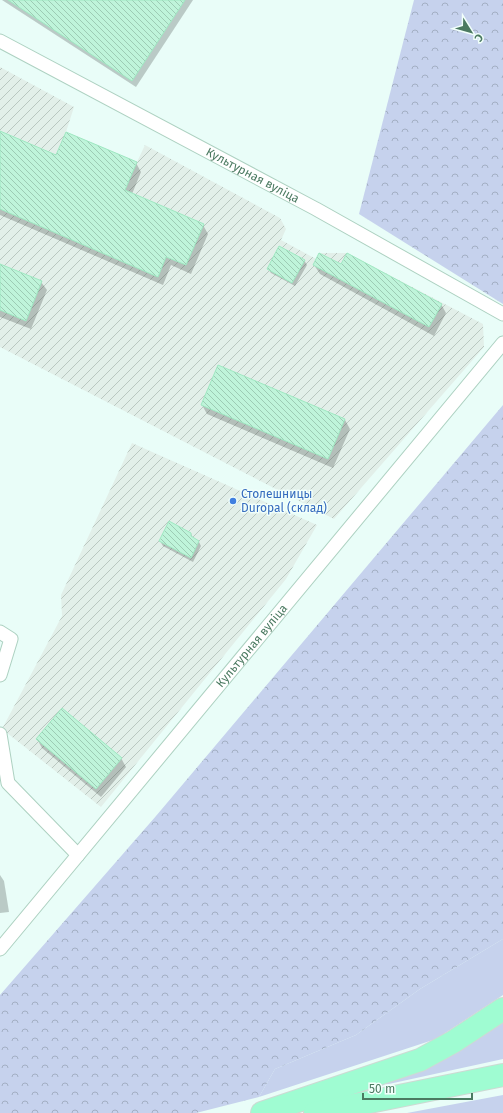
<svg xmlns="http://www.w3.org/2000/svg" width="503" height="1113" font-family="'Fira Sans',sans-serif">
  <style>
    .industrial { fill: url(#industrial-furrows) }
    .green { fill: #c6d2ed }
    .forest { fill: url(#forest-crowns) }
    .shadow { fill: #0003 }
    .building { fill: url(#building-back-hatch); stroke: #9fe8c2 }
    .lines { fill: none; stroke-linecap: round; stroke-linejoin: round }
    .minor-casing { stroke: #add1c1; stroke-width: 15 }
    .trunk-casing { stroke: #cddad3; stroke-width: 24 }
    .minor { stroke: #fff; stroke-width: 13 }
    .trunk { stroke: #9ffcd2; stroke-width: 22 }
    .shop-dot { fill: #3f7fe0; stroke: #f1fffb; stroke-width: 1.5 }
    .labels { text-anchor: middle; dominant-baseline: central; stroke-width: 3; stroke-linejoin: round; paint-order: stroke }
    .street-label { font-size: 12px; fill: #4b7a61; stroke: #f1fffb }
    .shop-label { font-size: 12px; fill: #366cbe; stroke: #f1fffb; text-anchor: start }
  </style>
  <defs>
    <pattern id="industrial-furrows" width="10" height="10" patternUnits="userSpaceOnUse"><rect width="10" height="10" fill="#e2efe9"/><path d="M-1 1l2-2M0 10L10 0M9 11l2-2" fill="none" stroke="#b9c7c0"/></pattern>
    <pattern id="forest-crowns" width="20" height="18" patternUnits="userSpaceOnUse"><rect width="20" height="18" fill="#c6d2ed"/><path d="M2 6a3 3 0 1 1 6 0M12 15a3 3 0 1 1 6 0" fill="none" stroke="#a3afc3"/></pattern>
    <pattern id="building-back-hatch" width="6" height="6" patternUnits="userSpaceOnUse"><rect width="6" height="6" fill="#bff4da"/><path d="M-1 5l2 2M0 0l6 6M5-1l2 2" fill="none" stroke="#9dcbb4"/></pattern>
  </defs>
  <rect width="100%" height="100%" fill="#e9fdf8"/>
  <!-- industrial -->
  <g class="industrial">
    <polygon points="0,67 74,107 66,132 137,162 145,145 280,218 286,229 281,240 316,259 319,253 347,253 483,324 484,347 334,519 0,347"/>
    <polygon points="132,443 317,525 286,579 101,807 2,729 62,616 61,595"/>
  </g>
  <!-- green -->
  <g class="green">
    <polygon points="503,939 503,995 436,1039 259,1097 275,1069 356,1035 420,989"/>
    <polygon points="503,1017 503,1059 366,1089"/>
    <polygon points="503,1095 503,1113 407,1113"/>
  </g>
  <!-- forest -->
  <g class="forest">
    <polygon points="414,0 503,0 503,304 359,214"/>
    <polygon points="503,405 503,939 420,989 356,1035 275,1069 259,1097 196,1113 0,1113 0,995 156,816"/>
  </g>
  <!-- shadow -->
  <g class="shadow">
    <polygon points="2,0 193,0 136,87"/>
    <polygon points="0,133 57,157 136,163 141,172 132,194 203,225 208,234 191,274 171,265 163,285 0,215"/>
    <polygon points="304,260 307,265 295,286 271,273 268,269"/>
    <polygon points="0,265 41,282 47,290 31,329 0,317"/>
    <polygon points="314,265 341,266 441,304 446,313 434,336 320,274"/>
    <polygon points="202,405 345,420 350,429 333,468 207,414"/>
    <polygon points="191,533 193,539 199,542 201,546 193,562 163,546 160,541"/>
    <polygon points="37,739 121,758 126,767 101,797 42,748"/>
    <polygon points="0,875 4,881 9,912 0,913"/>
  </g>
  <!-- building -->
  <g class="building">
    <polygon points="8,0 185,0 132,81"/>
    <polygon points="0,131 56,155 66,132 137,162 125,190 204,224 186,265 166,257 158,277 0,209"/>
    <polygon points="279,246 305,260 292,283 267,269"/>
    <polygon points="319,253 341,264 347,253 442,304 429,327 313,265"/>
    <polygon points="0,264 42,281 26,321 0,310"/>
    <polygon points="218,365 345,419 328,459 201,405"/>
    <polygon points="169,521 191,533 191,536 199,541 191,558 159,541"/>
    <polygon points="62,708 122,758 96,789 36,739"/>
  </g>
  <g class="lines">
    <!-- minor casing -->
    <g class="minor-casing">
      <g id="minor">
        <path id="s1" d="M0,41L316,209L503,314"/>
        <polyline points="0,632 11,639 0,675"/>
        <polyline points="0,734 8,783 78,855"/>
        <path id="s2" d="M0,949L503,343"/>
      </g>
    </g>
    <!-- trunk casing -->
    <g class="trunk-casing">
      <g id="trunk">
        <polyline points="262,1113 420,1060 453,1042 503,1009"/>
        <polyline points="315,1113 503,1075"/>
      </g>
    </g>
    <!-- minor -->
    <use href="#minor" class="minor"/>
    <!-- trunk -->
    <use href="#trunk" class="trunk"/>
  </g>
  <!-- markers -->
  <circle class="shop-dot" cx="233" cy="501" r="4"/>
  <g class="labels">
    <!-- street labels -->
    <g class="street-label">
      <text stroke="none"><textPath href="#s1" startOffset="286">Культурная вуліца</textPath></text>
      <text stroke="none"><textPath href="#s2" startOffset="394">Культурная вуліца</textPath></text>
    </g>
    <!-- shop labels -->
    <g class="shop-label">
      <text x="241" y="494">Столешницы<tspan x="241" dy="14">Duropal (склад)</tspan></text>
    </g>
  </g>
  <!-- north arrow -->
  <g transform="translate(471 32) rotate(127)" stroke="#f1fffb" stroke-width="3" paint-order="stroke">
  <path d="M0-3L7 15L0 10L-7 15Z" fill="#4b7a61"/>
  <text y="-6" font-size="11" font-weight="bold" text-anchor="middle" fill="#4b7a61">С</text>
  </g>
  <!-- scale -->
  <path d="M363 1093v6h109v-6" fill="none" stroke="#4b7a61" stroke-width="2"/>
  <text x="369" y="1093" font-size="12" fill="#4b7a61" stroke="#f1fffb" stroke-width="3" paint-order="stroke">50 m</text>
</svg>
